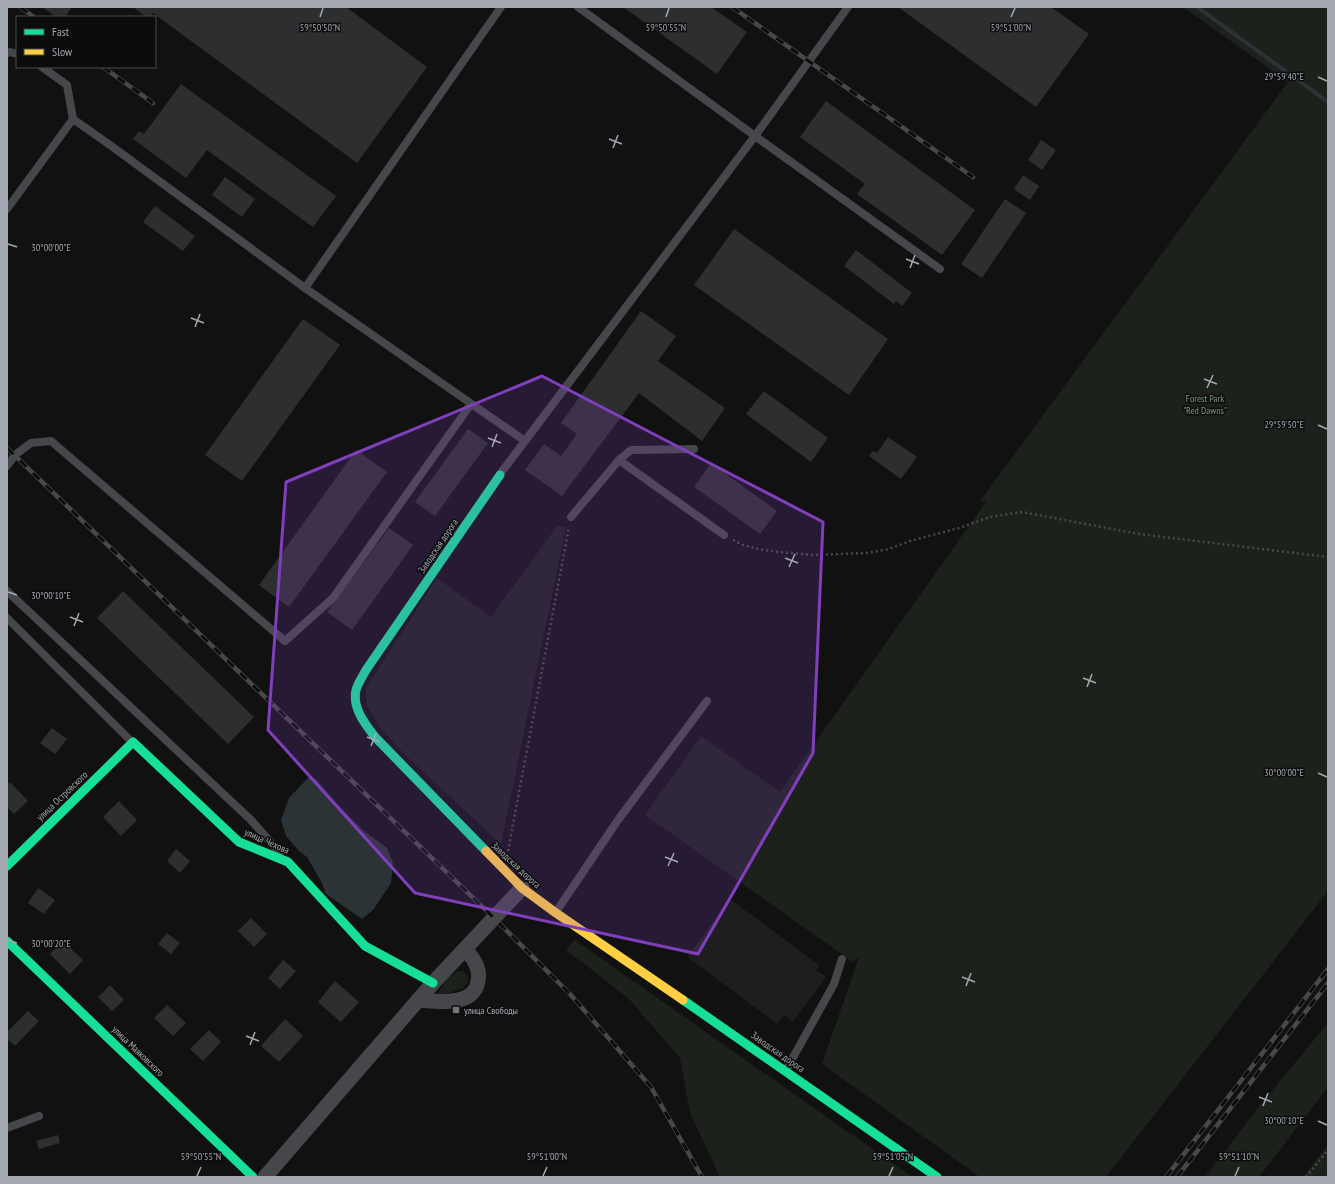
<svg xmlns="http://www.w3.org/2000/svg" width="1335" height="1184" font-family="'PT Sans Narrow',sans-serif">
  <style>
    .built { fill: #1e1e20 }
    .green { fill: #1c211c }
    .water { fill: #2b3337 }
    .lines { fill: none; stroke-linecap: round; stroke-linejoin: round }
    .stream { stroke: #2b3337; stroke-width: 4 }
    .building { fill: #2d2e2f }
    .path { stroke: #48494b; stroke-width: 2.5; stroke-dasharray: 2 3; stroke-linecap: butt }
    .lane { stroke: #46474b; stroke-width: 8 }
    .street { stroke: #46474b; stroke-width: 15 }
    .fast { stroke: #16e098; stroke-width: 9 }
    .slow { stroke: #ffcf43; stroke-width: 9 }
    .rail-casing { stroke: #47484a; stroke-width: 4.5 }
    .rail { stroke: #0c0c0d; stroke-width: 3; stroke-dasharray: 9; stroke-linecap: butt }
    .marked { fill: #813fbd; fill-opacity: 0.2; stroke: #813fbd; stroke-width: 3; stroke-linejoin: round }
    .ticks { fill: none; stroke: #a4a9b1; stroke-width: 1.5 }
    .poi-dot { fill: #717479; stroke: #0c0c0d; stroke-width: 1.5 }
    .labels { text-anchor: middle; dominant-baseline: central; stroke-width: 3; stroke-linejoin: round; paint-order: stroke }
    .park-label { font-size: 10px; fill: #7d9a7e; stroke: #0c0c0d }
    .street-label { font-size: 10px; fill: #a4a9b1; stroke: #0c0c0d }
    .poi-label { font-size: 10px; fill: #a4a9b1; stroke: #0c0c0d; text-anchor: start }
    .ticks-label { font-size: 10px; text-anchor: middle; fill: #a4a9b1; stroke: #0c0c0d; stroke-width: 3; stroke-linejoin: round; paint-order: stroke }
  </style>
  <rect width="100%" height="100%" fill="#111112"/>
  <!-- built -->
  <polygon class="built" points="730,899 819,965 816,970 826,977 793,1022 784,1015 777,1024 687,957"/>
  <!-- green -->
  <g class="green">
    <polygon points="1183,7 1328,7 1328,891 1106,1177 980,1177 822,1064 859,957 853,962 645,815 701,736 780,792 986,502 980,501 1288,82"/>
    <polygon points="557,526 566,527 501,844 405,755 384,732 371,713 366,702 366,688 437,578 491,617"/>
    <polygon points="575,940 912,1177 720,1177 690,1113 680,1058 628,998 566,950"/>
    <polygon points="457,971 463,971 467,975 468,982 463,988 442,995 438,993 446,980"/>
    <polygon points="1328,1023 1328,1087 1259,1177 1205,1177 1260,1105"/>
    <polygon points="1328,1145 1328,1177 1303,1177"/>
  </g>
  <!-- water -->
  <polygon class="water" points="309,777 316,779 337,804 364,831 387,848 393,863 391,883 373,910 362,919 326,894 322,883 307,857 299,851 286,836 281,820 289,798"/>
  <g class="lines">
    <!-- stream -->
    <polyline class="stream" points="1197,7 1328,102"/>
  </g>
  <!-- building -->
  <g class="building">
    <polygon points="42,7 72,7 65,17 56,17"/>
    <polygon points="133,7 346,7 427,67 357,163 153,13 150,17 146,17"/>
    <polygon points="623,7 711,7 747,32 717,74"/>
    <polygon points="898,7 1051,7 1089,34 1036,107"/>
    <polygon points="181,84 336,196 313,227 207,150 186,178 133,139 139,131 144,134"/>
    <polygon points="826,101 975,210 942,255 857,194 865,184 800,137"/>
    <polygon points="1041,140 1056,150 1042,170 1028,160"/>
    <polygon points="1023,175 1039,186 1030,200 1014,189"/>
    <polygon points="225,177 255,199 242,217 212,195"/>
    <polygon points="1005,199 1026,213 982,278 961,264"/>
    <polygon points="155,206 195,236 183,251 143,222"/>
    <polygon points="734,229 888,339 849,395 694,285"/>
    <polygon points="856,250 912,293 902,306 896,301 894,304 844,266"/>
    <polygon points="641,311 676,336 658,361 725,408 702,441 639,393 562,496 525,470 544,444 561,456 577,434 561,423"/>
    <polygon points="303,319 340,345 242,481 205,455"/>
    <polygon points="764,391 828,438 811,462 746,414"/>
    <polygon points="468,429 488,443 435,516 415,502"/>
    <polygon points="888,437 917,457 901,479 869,456 873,451 877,453"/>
    <polygon points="356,450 387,472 289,607 259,585"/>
    <polygon points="711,463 777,511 760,534 694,487"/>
    <polygon points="389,528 413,545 352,630 327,612"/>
    <polygon points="123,591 254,717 228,744 97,618"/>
    <polygon points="52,728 67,739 55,754 40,743"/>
    <polygon points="10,782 28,801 14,814 7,807 7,785"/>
    <polygon points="119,801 137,820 121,836 103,817"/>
    <polygon points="176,849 190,861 180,873 167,861"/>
    <polygon points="38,888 55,900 44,914 28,903"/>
    <polygon points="251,918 267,934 254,947 238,931"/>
    <polygon points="167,933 180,943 171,954 158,944"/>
    <polygon points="63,941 83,960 70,974 50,954"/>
    <polygon points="283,960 296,971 280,989 268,978"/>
    <polygon points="335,981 359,1002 341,1022 318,1002"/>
    <polygon points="110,985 124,1000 112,1011 98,997"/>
    <polygon points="167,1005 186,1023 173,1036 154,1018"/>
    <polygon points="28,1011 39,1021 15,1046 7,1039 7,1032"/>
    <polygon points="285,1019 303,1036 279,1062 261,1046"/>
    <polygon points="209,1030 221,1042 203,1061 190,1049"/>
    <polygon points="58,1135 60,1143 39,1149 36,1141"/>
  </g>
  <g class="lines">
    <!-- path -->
    <g class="path">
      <polyline points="733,540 743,545 758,549 779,552 814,555 867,553 889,549 910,541 959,528 990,517 1022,512 1139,534 1328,557"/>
      <polyline points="508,851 569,527"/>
      <polyline points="1306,1177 1328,1150"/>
    </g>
    <!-- lane -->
    <g class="lane">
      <polyline points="501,7 305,288 525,441 755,136 848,7"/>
      <polyline points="578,7 755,136 940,269"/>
      <polyline points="7,53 10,52 17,54"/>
      <polyline points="73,119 110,145 305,288"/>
      <polyline points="7,209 73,119 67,85 42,67"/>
      <polyline points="619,460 724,535"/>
      <polyline points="7,466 15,455 31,443 51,441 285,641 333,598 471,404"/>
      <polyline points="500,474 525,441"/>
      <polyline points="571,517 619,460 631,450 694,449"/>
      <polyline points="7,591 251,820 280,853"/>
      <polyline points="7,618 132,742"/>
      <polyline points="556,912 618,820 707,701"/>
      <polyline points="786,1070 834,984 842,959"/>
      <polyline points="7,1128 39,1116"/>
    </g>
    <!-- street -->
    <g class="street">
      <path d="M418,1000C433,1001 453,1004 467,997C471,995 476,990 477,985C482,971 475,960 465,949"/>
      <polyline points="265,1177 433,983 522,888"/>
    </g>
    <!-- fast -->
    <g class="fast">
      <path d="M486,851L375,737C365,724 352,708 356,690C358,683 363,676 366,670L500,475"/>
      <polyline points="7,866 133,742 239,842 288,862 365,946 433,983"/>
      <polyline points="7,941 253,1177"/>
      <polyline points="683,1000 937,1177"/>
    </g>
    <!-- slow -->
    <polyline class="slow" points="486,851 522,888 556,913 683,1000"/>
    <!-- rail casing -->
    <g class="rail-casing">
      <g id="rail">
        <polyline points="20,7 34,17"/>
        <polyline points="732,7 973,177"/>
        <polyline points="103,67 153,103"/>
        <polyline points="7,448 494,918 570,994 651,1087 702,1177"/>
        <polyline points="1166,1177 1328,969"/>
        <polyline points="1177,1177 1328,983"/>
      </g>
    </g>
    <!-- rail -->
    <use href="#rail" class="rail"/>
  </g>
  <!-- marked area -->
  <path class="marked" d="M542,376L823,522L813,753L698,954L415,893L268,730L286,482Z"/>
  <!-- ticks -->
  <path class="ticks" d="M320,17L323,8M666,17L669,8M1011,17L1015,8M1318,77L1327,81M609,139L622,144M613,148L618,135M8,244L17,247M906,259L919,264M910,268L915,255M191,318L204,323M195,327L200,314M1204,379L1217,384M1207,388L1213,375M1318,425L1327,429M488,438L501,443M492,447L497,434M785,558L798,563M789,567L795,554M8,592L17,595M70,617L83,622M74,626L79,613M1083,678L1096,683M1087,687L1092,674M367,737L380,742M371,746L376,733M1318,773L1327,777M665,857L678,862M668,866L674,853M8,940L17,943M962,977L975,982M966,986L971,973M246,1036L259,1041M250,1045L255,1032M1259,1097L1272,1102M1263,1106L1268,1093M1318,1121L1327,1125M197,1176L201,1167M543,1176L547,1167M889,1176L893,1167M1235,1176L1239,1167"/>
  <!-- markers -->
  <rect class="poi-dot" x="452" y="1006" width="8" height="8" rx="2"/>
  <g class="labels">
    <!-- park labels -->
    <g class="park-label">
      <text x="1205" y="398">Forest Park<tspan x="1205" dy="12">"Red Dawns"</tspan></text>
    </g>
    <!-- street labels -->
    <g class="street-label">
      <text transform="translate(438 546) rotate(-56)">Заводская дорога</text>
      <text transform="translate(62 796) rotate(-44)">улица Островского</text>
      <text transform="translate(267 841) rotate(24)">улица Чехова</text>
      <text transform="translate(516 865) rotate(43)">Заводская дорога</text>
      <text transform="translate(138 1051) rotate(44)">улица Маяковского</text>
      <text transform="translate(778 1052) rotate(35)">Заводская дорога</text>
    </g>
    <!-- poi labels -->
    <g class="poi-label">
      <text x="464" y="1010">улица Свободы</text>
    </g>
  </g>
  <g class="ticks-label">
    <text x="320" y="31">59°50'50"N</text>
    <text x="666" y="31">59°50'55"N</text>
    <text x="1011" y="31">59°51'00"N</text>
    <text x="1284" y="80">29°59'40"E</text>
    <text x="51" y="251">30°00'00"E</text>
    <text x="1284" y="428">29°59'50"E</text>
    <text x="51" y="599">30°00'10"E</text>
    <text x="1284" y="776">30°00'00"E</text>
    <text x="51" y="947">30°00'20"E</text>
    <text x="1284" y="1124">30°00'10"E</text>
    <text x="201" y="1160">59°50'55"N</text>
    <text x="547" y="1160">59°51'00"N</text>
    <text x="893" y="1160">59°51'05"N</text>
    <text x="1239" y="1160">59°51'10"N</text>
  </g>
  <!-- border -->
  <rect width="1335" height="1184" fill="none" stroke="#a4a9b1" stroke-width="16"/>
  <!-- legend -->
  <rect x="16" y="16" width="140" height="52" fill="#0c0c0d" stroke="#494b4f"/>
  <rect x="24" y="29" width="20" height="6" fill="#16e098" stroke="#494b4f"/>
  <text x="52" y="36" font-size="12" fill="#a4a9b1">Fast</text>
  <rect x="24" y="49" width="20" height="6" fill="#ffcf43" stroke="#494b4f"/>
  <text x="52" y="56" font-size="12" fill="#a4a9b1">Slow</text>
</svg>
